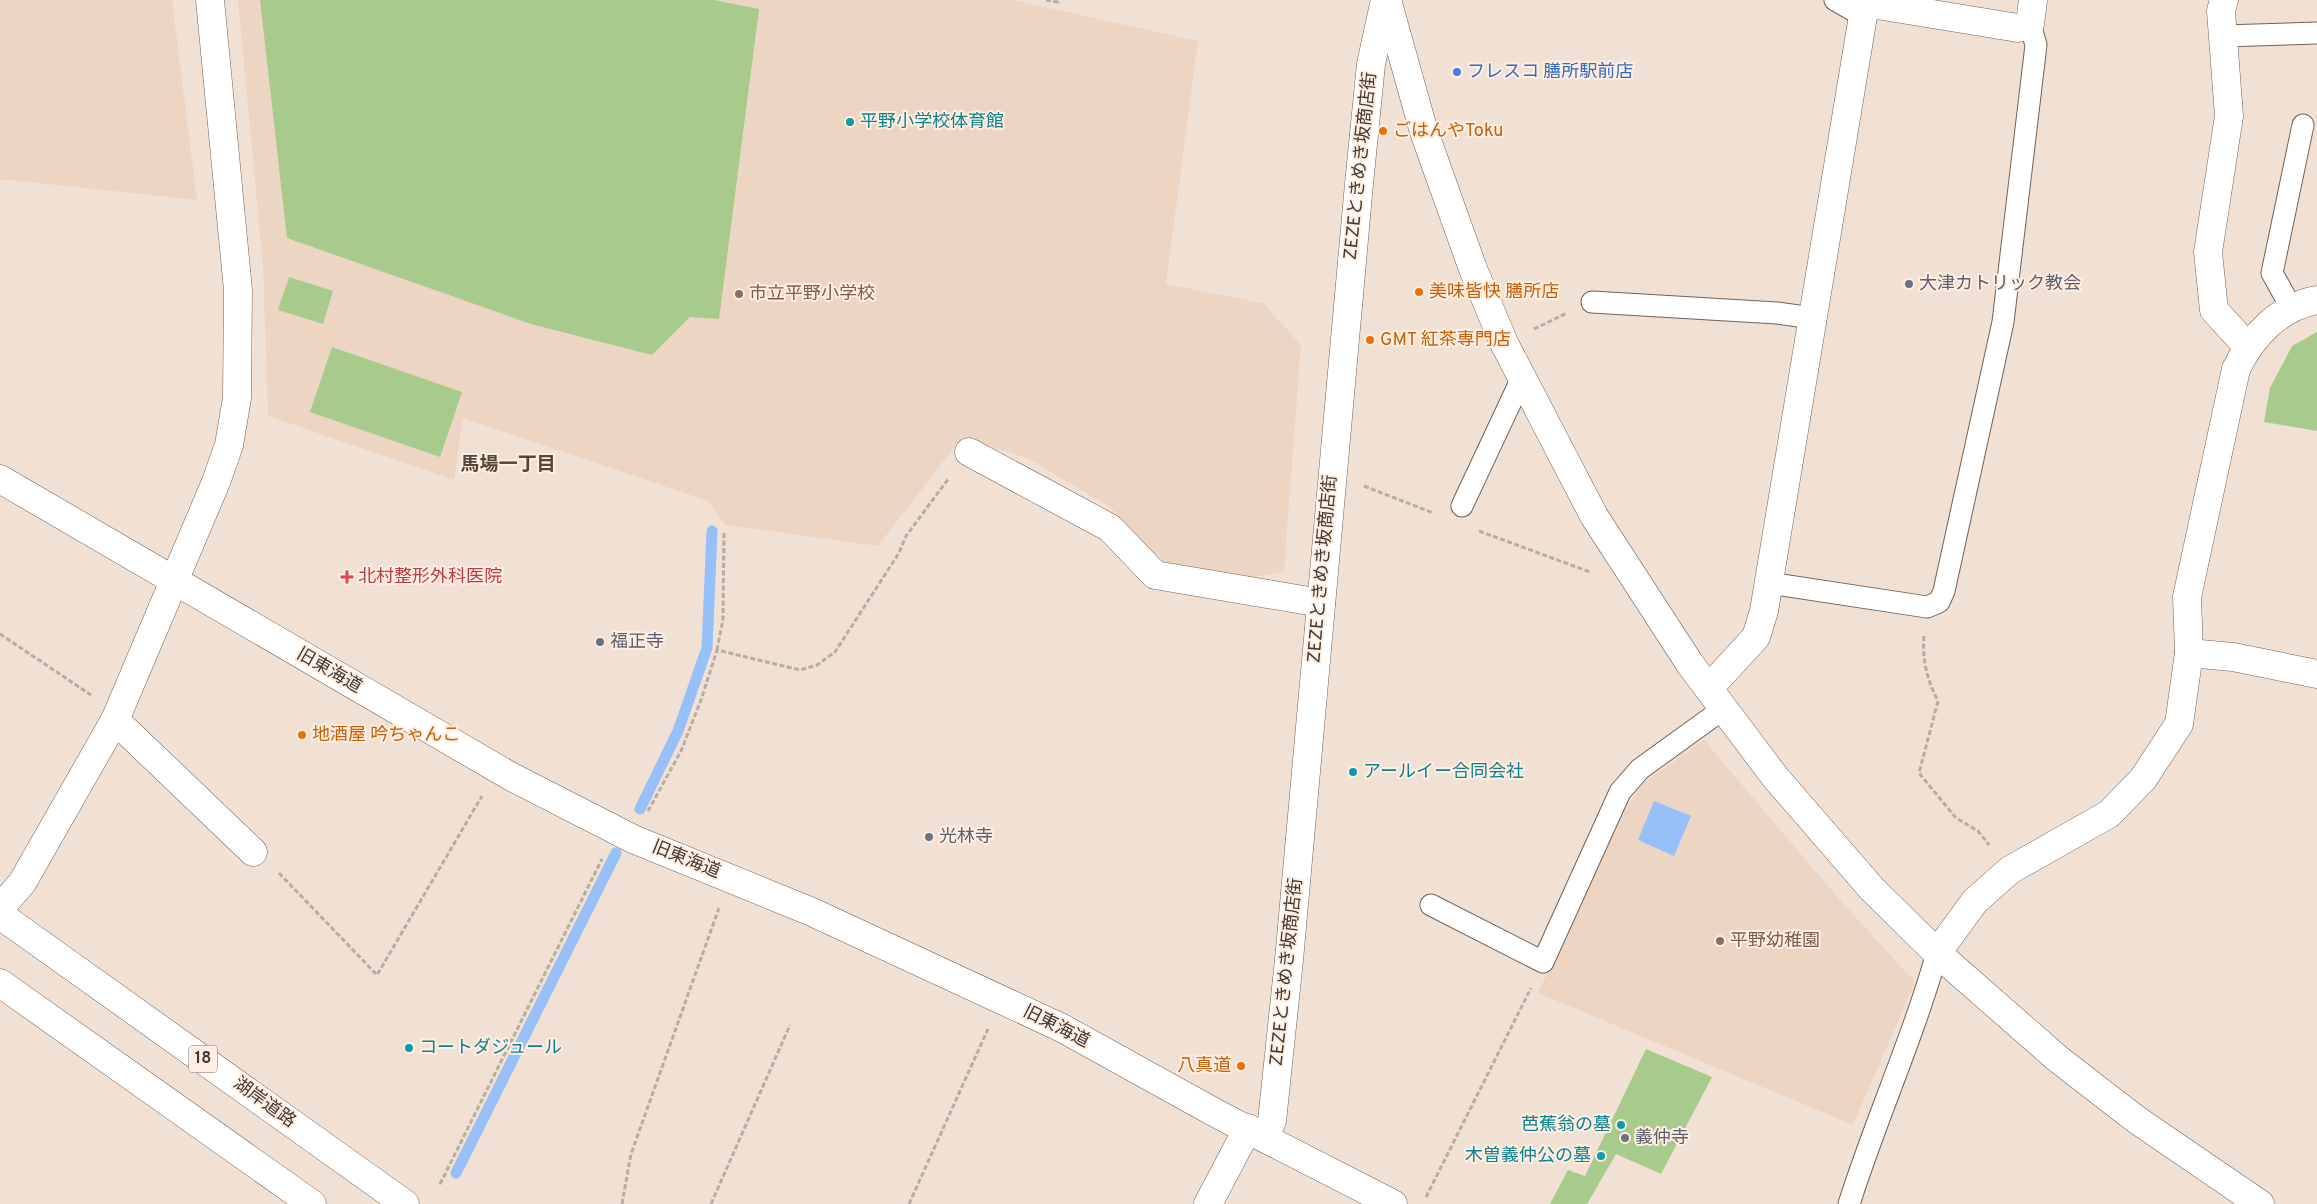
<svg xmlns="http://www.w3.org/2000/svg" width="2317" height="1204" font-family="Overpass,'Noto Sans JP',sans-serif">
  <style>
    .built { fill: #ecd6c3 }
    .green { fill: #a8ca8c }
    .water { fill: #96c0f7 }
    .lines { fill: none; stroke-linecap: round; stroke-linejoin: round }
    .stream { stroke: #96c0f7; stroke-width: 11 }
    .service-casing { stroke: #706257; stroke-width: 23 }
    .minor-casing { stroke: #706257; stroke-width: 29 }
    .tertiary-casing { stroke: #706257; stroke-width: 29 }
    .primary-casing { stroke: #706257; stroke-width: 29 }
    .path { stroke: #b9aca2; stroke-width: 3; stroke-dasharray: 5 2.5; stroke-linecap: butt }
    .service { stroke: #fff; stroke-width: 21 }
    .minor { stroke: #fff; stroke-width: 28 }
    .tertiary { stroke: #fff; stroke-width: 28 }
    .primary { stroke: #fff; stroke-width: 28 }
    .shop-dot { fill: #3f7fe0; stroke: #ffeee1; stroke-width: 2 }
    .culture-dot { fill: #0f9aa8; stroke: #ffeee1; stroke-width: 2 }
    .food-dot { fill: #e8710a; stroke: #ffeee1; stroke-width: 2 }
    .worship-dot { fill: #6b7280; stroke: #ffeee1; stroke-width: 2 }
    .education-dot { fill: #8d6e63; stroke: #ffeee1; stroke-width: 2 }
    .health-dot { fill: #e0444e; stroke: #ffeee1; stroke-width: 2 }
    .labels { text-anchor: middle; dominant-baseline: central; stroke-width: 4; stroke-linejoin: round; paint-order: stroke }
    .shield { fill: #ffeee1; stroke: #796f68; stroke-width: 1 }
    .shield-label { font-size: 16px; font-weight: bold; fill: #403934 }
    .shop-label { font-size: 18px; fill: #366cbe; stroke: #ffeee1; text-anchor: start }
    .culture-label { font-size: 18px; fill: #0d838f; stroke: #ffeee1; text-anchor: start }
    .food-label { font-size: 18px; fill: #c56008; stroke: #ffeee1; text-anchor: start }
    .street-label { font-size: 18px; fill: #403934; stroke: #ffeee1 }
    .worship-label { font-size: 18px; fill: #5b616d; stroke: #ffeee1; text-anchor: start }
    .education-label { font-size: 18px; fill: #785e54; stroke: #ffeee1; text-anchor: start }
    .health-label { font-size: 18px; fill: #be3a42; stroke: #ffeee1; text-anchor: start }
    .neighbourhood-label { font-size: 19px; font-weight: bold; fill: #53463b; stroke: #ffeee1 }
  </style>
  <rect width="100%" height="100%" fill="#f1e1d4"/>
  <!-- built -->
  <g class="built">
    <polygon points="0,0 172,0 197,200 0,179"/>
    <polygon points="238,0 1013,0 1198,41 1166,284 1263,303 1301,345 1284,571 1238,581 1167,568 1110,507 1027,458 962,437 878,546 725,525 708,501 463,418 454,480 268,416 263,267"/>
    <polygon points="1704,740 1840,900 1915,982 1853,1125 1538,993 1616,823 1643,783"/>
  </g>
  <!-- green -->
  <g class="green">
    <polygon points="260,0 714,0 759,9 719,319 690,317 652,355 531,324 287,238"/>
    <polygon points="289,277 333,291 323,324 278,310"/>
    <polygon points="2317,332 2317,431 2264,422 2270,388 2292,346"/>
    <polygon points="332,347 462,392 440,457 310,412"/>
    <polygon points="1646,1049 1712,1077 1661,1174 1616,1154 1587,1204 1550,1204 1568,1170 1585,1176"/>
  </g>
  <!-- water -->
  <polygon class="water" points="1654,801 1691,816 1674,856 1638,840"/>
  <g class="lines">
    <!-- stream -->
    <g class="stream">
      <polyline points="640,809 678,731 707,648 712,531"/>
      <polyline points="456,1173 616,853"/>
    </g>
    <!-- service casing -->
    <g class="service-casing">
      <g id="service">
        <polyline points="1835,0 1863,16"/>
        <polyline points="2223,36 2317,33"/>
        <polyline points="1592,302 1777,313 1812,318"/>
        <polyline points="2292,309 2272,273 2303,125"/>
        <polyline points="1462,506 1522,378"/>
        <polyline points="1769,583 1927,607 1939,602 1944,591 2003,322 2036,45 2030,24"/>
        <polyline points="1431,905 1543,962 1620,792 1640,769 1723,709"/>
        <path d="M1849,1204C1876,1119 1913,1038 1937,953"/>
      </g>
    </g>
    <!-- minor casing -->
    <g class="minor-casing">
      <g id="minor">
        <polyline points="1387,0 1424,132 1473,269 1504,343 1594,516 1690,664 1775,777 1872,889 1937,953"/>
        <polyline points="2224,0 2221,11 2229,116 2208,252 2214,310 2247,346"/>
        <polyline points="1871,4 2018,28 2030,24 2033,0"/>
        <polyline points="969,452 1110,528 1155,575 1321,603"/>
        <polyline points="0,479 510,776 633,839 812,912 1062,1028 1221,1116 1393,1204"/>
        <polyline points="1709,688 1756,637 1764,611 1863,16 1871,0"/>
        <polyline points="115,720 253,852"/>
        <polyline points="0,908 22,883 115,720 216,482 229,445 237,398 238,290 210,0"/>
        <polyline points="1264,1137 1272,1121 1289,960 1359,184 1371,64 1385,0"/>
      </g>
    </g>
    <!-- tertiary casing -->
    <g class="tertiary-casing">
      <g id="tertiary">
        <polyline points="2189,653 2233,657 2317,674"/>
        <polyline points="1208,1204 1248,1128"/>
        <path d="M2260,1204L2137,1120L2058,1059L1937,953L1975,901L2010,870L2109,814L2143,779L2179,724L2189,653L2187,597L2236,369C2252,336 2279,307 2317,300"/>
      </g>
    </g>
    <!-- primary casing -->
    <g class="primary-casing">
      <g id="primary">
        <polyline points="0,915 405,1204"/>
        <polyline points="0,983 312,1204"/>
      </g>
    </g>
    <!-- path -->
    <g class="path">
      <polyline points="1046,0 1058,2 1058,0"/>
      <polyline points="1534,329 1567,313"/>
      <polyline points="1364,486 1433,513"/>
      <polyline points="1479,531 1590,572"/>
      <polyline points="0,634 91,695"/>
      <path d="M1924,636C1922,660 1927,680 1938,701L1919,773L1956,818L1978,831L1989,845"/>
      <polyline points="717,650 723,619 724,532"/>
      <polyline points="648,811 681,751 701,700 717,650 800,670 817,665 835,652 899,553 906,536 949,478"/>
      <polyline points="279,873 377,975 482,796"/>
      <polyline points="440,1184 602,859"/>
      <polyline points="1426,1197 1531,988"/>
      <polyline points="622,1204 631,1154 719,908"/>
      <polyline points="711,1204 790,1025"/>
      <polyline points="909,1204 988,1029"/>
    </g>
    <!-- service -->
    <use href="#service" class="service"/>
    <!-- minor -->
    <use href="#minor" class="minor"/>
    <!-- tertiary -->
    <use href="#tertiary" class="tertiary"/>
    <!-- primary -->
    <use href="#primary" class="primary"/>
  </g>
  <!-- markers -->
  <circle class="shop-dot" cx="1457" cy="72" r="5"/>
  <g class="culture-dot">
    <circle cx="850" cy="122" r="5"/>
    <circle cx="1353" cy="772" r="5"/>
    <circle cx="409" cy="1048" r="5"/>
    <circle cx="1621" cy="1125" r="5"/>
    <circle cx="1601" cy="1156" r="5"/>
  </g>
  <g class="food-dot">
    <circle cx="1383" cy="131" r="5"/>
    <circle cx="1419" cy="292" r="5"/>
    <circle cx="1370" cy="340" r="5"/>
    <circle cx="302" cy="735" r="5"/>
    <circle cx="1241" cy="1066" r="5"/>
  </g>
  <g class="worship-dot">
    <circle cx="1909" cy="284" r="5"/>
    <circle cx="600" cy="642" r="5"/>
    <circle cx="929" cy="837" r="5"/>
    <circle cx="1625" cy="1138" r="5"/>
  </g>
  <g class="education-dot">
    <circle cx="739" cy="294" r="5"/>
    <circle cx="1720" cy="941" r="5"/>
  </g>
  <path class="health-dot" d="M344.5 569.5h5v5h5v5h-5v5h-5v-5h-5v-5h5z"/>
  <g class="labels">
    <!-- shield labels -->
    <rect class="shield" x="189" y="1045.5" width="28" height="27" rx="4"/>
    <g class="shield-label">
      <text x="203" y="1059">18</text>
    </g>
    <!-- shop labels -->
    <g class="shop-label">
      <text x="1467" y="72">フレスコ 膳所駅前店</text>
    </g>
    <!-- culture labels -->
    <g class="culture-label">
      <text x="860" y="122">平野小学校体育館</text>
      <text x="1363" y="772">アールイー合同会社</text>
      <text x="419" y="1048">コートダジュール</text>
      <text x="1611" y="1125" text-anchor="end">芭蕉翁の墓</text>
      <text x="1591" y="1156" text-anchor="end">木曽義仲公の墓</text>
    </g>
    <!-- food labels -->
    <g class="food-label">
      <text x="1393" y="131">ごはんやToku</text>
      <text x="1429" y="292">美味皆快 膳所店</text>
      <text x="1380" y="340">GMT 紅茶専門店</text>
      <text x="312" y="735">地酒屋 吟ちゃんこ</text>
      <text x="1231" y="1066" text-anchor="end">八真道</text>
    </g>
    <!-- street labels -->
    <g class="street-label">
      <text transform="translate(1361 166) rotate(-84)">ZEZEときめき坂商店街</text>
      <text transform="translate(1323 569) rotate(-85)">ZEZEときめき坂商店街</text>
      <text transform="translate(329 671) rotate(30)">旧東海道</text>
      <text transform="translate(686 860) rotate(22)">旧東海道</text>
      <text transform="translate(1287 972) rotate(-84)">ZEZEときめき坂商店街</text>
      <text transform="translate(1056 1027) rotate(27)">旧東海道</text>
      <text transform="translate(264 1103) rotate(36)">湖岸道路</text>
    </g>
    <!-- worship labels -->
    <g class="worship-label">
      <text x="1919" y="284">大津カトリック教会</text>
      <text x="610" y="642">福正寺</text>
      <text x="939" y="837">光林寺</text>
      <text x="1635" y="1138">義仲寺</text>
    </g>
    <!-- education labels -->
    <g class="education-label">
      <text x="749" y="294">市立平野小学校</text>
      <text x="1730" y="941">平野幼稚園</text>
    </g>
    <!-- health labels -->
    <g class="health-label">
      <text x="358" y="577">北村整形外科医院</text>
    </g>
    <!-- neighbourhood labels -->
    <g class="neighbourhood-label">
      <text x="508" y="465">馬場一丁目</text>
    </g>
  </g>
</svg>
